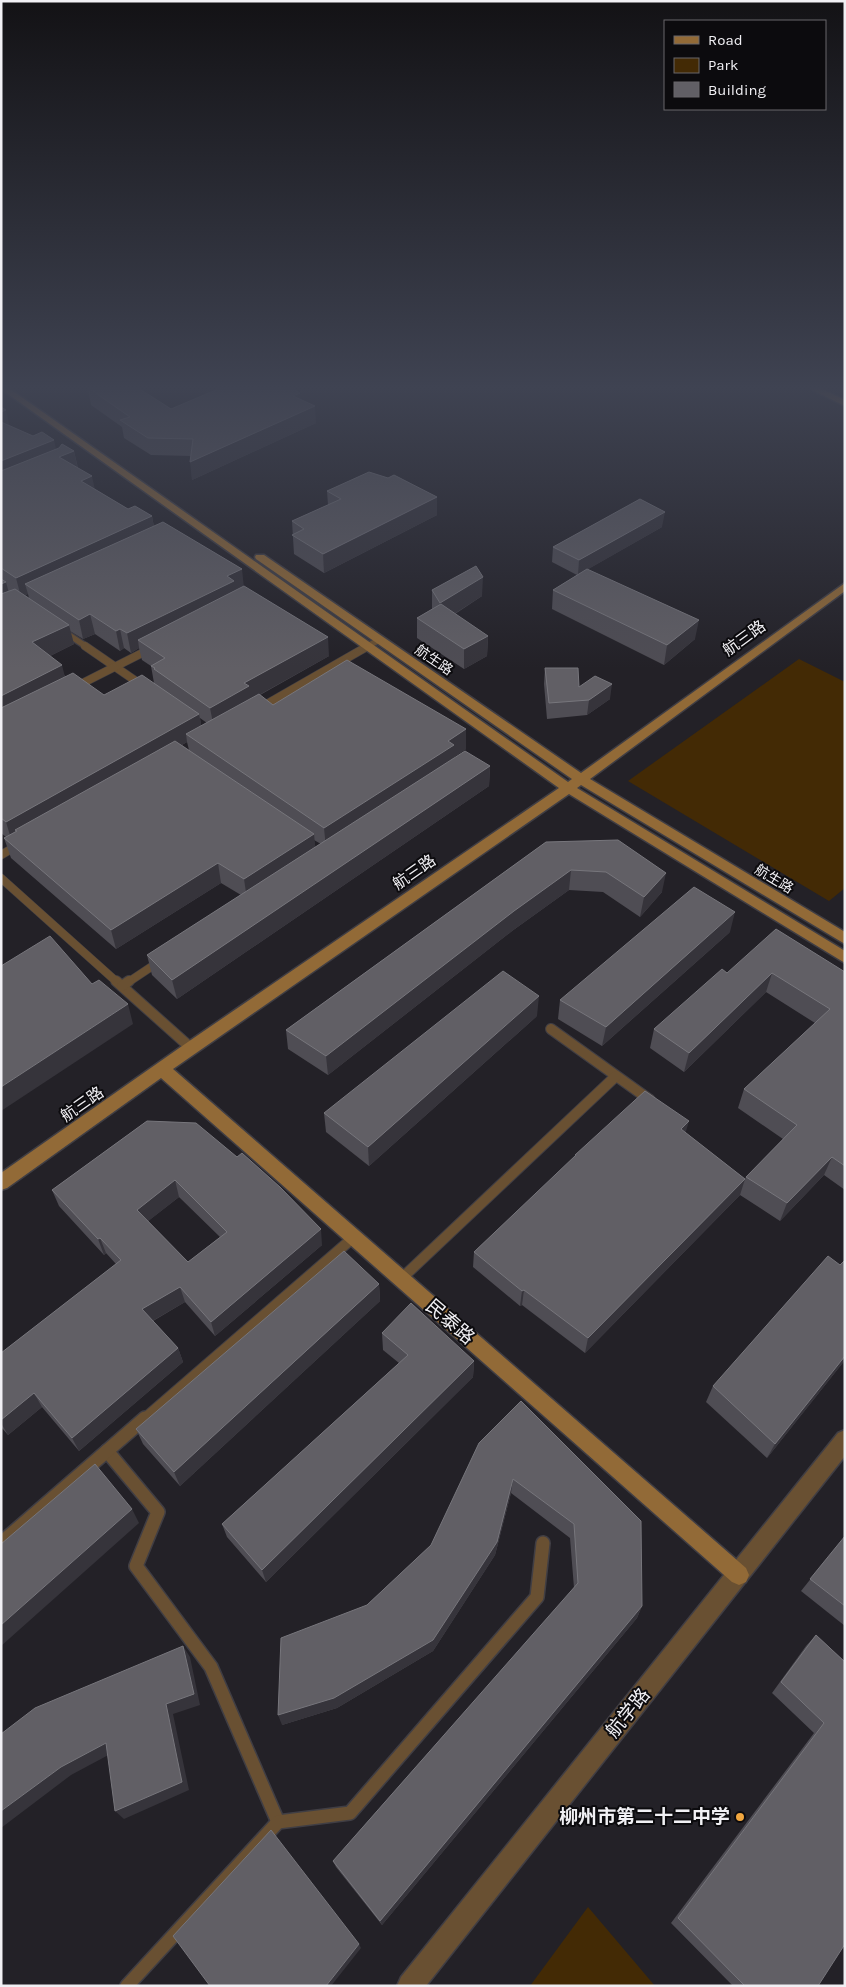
<svg xmlns="http://www.w3.org/2000/svg" width="846" height="1987" font-family="Karla,'Noto Sans SC',sans-serif">
  <style>
    .green { fill: #432a05 }
    .lines { fill: none; stroke-linecap: round; stroke-linejoin: round }
    .lane-far3-casing { stroke: #403e44; stroke-width: 8 }
    .lane-far2-casing { stroke: #403e44; stroke-width: 9 }
    .lane-far1-casing { stroke: #403e44; stroke-width: 12 }
    .lane-casing { stroke: #403e44; stroke-width: 16 }
    .street-casing { stroke: #403e44; stroke-width: 3 }
    .secondary-casing { stroke: #403e44; stroke-width: 3 }
    .lane-far3 { stroke: #695032; stroke-width: 5.5 }
    .lane-far2 { stroke: #695032; stroke-width: 8 }
    .lane-far1 { stroke: #695032; stroke-width: 10 }
    .lane { stroke: #695032; stroke-width: 13 }
    .street { fill: #695032; fill-rule: evenodd }
    .secondary { fill: #926a37; fill-rule: evenodd }
    .wall { fill: #4f4d54; fill-rule: evenodd }
    .shaded-wall { fill: #36343b }
    .building { fill: #615f65; stroke: #77767c; fill-rule: evenodd }
    .poi-dot { fill: #f1a63f; stroke: #0c0b0e; stroke-width: 2 }
    .labels { text-anchor: middle; dominant-baseline: central; stroke-width: 4; stroke-linejoin: round; paint-order: stroke }
    .far-street-label { font-size: 14px; fill: #f1f0f4; stroke: #0c0b0e }
    .street-label { font-size: 16px; fill: #f1f0f4; stroke: #0c0b0e }
    .near-street-label { font-size: 19px; fill: #f1f0f4; stroke: #0c0b0e }
    .near-poi-label { font-size: 19px; font-weight: bold; fill: #f1f0f4; stroke: #0c0b0e; text-anchor: end }
  </style>
  <rect width="100%" height="100%" fill="#232127"/>
  <!-- green -->
  <g class="green">
    <polygon points="799,659 845,682 845,888 829,901 628,781"/>
    <polygon points="588,1907 655,1986 530,1986"/>
  </g>
  <g class="lines">
    <!-- lane-far3 casing -->
    <g class="lane-far3-casing">
      <g id="lane-far3">
        <polyline points="63,631 87,647"/>
        <polyline points="366,647 379,640"/>
      </g>
    </g>
    <!-- lane-far2 casing -->
    <g class="lane-far2-casing">
      <g id="lane-far2">
        <polyline points="85,646 143,686"/>
        <polyline points="77,686 150,649"/>
        <polyline points="260,708 368,646"/>
        <polyline points="1,855 18,845"/>
        <polyline points="1,878 118,983"/>
        <polyline points="127,983 160,961"/>
      </g>
    </g>
    <!-- lane-far1 casing -->
    <g class="lane-far1-casing">
      <g id="lane-far1">
        <polyline points="116,981 191,1048"/>
        <polyline points="122,986 129,981"/>
        <polyline points="551,1029 650,1100"/>
        <polyline points="401,1279 616,1076"/>
        <polyline points="144,1419 354,1237"/>
      </g>
    </g>
    <!-- lane casing -->
    <g class="lane-casing">
      <g id="lane">
        <polyline points="107,1451 158,1512 136,1566 211,1667 278,1822"/>
        <polyline points="1,1543 145,1418"/>
        <polyline points="127,1986 278,1822 350,1813 537,1597 543,1543"/>
      </g>
    </g>
    <!-- street casing -->
    <g class="street-casing">
      <polygon id="street" points="845,1430 845,1456 426,1986 397,1986 401,1977 838,1433"/>
    </g>
    <!-- secondary casing -->
    <g class="secondary-casing">
      <g id="secondary">
        <polygon points="1,389 10,389 568,782 572,779 256,559 255,557 256,555 264,555 581,773 845,583 845,591 590,779 845,932 845,944 581,785 577,788 845,951 845,963 569,794 173,1069 746,1568 749,1575 746,1582 739,1585 732,1582 161,1078 7,1188 1,1190 1,1173 185,1044 559,788"/>
        <polygon points="810,389 822,389 845,400 845,406"/>
      </g>
    </g>
    <!-- lane-far3 -->
    <use href="#lane-far3" class="lane-far3"/>
    <!-- lane-far2 -->
    <use href="#lane-far2" class="lane-far2"/>
    <!-- lane-far1 -->
    <use href="#lane-far1" class="lane-far1"/>
    <!-- lane -->
    <use href="#lane" class="lane"/>
    <!-- street -->
    <use href="#street" class="street"/>
    <!-- secondary -->
    <use href="#secondary" class="secondary"/>
  </g>
  <!-- wall -->
  <g class="wall">
    <polygon points="88,389 143,389 141,390 171,409 301,399 316,423 192,480 191,456 151,455 124,438 122,427 91,405"/>
    <path d="M1,407L9,425L56,449L74,451L78,468L95,489L128,509L152,516L154,527L244,587L329,656L260,695L273,705L466,729V749L454,757V759L490,766L489,786L177,999L152,975L147,955L241,895L221,883L116,949L11,858L4,838L6,837L1,833ZM28,594L29,598L25,595ZM70,631L83,639L95,634L120,651L124,648L131,653L139,648L142,660L151,666L154,683L104,695L65,676L50,656L74,644ZM200,718L207,723L201,726ZM187,742L189,750L182,745ZM314,840L321,844L315,848Z"/>
    <polygon points="327,491 437,497 437,515 324,573 294,554 292,521 328,505"/>
    <polygon points="662,527 588,569 695,639 664,665 552,609 553,590 577,575 552,562 553,547"/>
    <polygon points="432,590 482,596 455,614 488,636 487,656 464,669 417,638 417,618 432,609"/>
    <polygon points="545,668 579,687 610,699 587,715 547,719 544,684"/>
    <polygon points="546,842 662,892 640,917 603,892 569,890 512,931 328,1075 288,1049 286,1030"/>
    <polygon points="730,932 602,1046 558,1019 560,1000"/>
    <polygon points="845,972 845,1190 824,1175 780,1221 740,1195 585,1353 522,1305 520,1306 473,1267 474,1252 575,1157 575,1155 686,1133 745,1179 746,1177 783,1139 738,1108 744,1089 815,1023 766,992 684,1072 650,1048 654,1029 727,973"/>
    <polygon points="537,1016 369,1166 326,1132 324,1113"/>
    <path d="M147,1121L322,1245L215,1336L185,1302L153,1321L178,1348L183,1362L79,1451L42,1407L8,1435L1,1427V1353L116,1264L106,1253L104,1255L59,1206L52,1190ZM179,1197L220,1237L188,1262L148,1221Z"/>
    <polygon points="840,1265 845,1360 767,1458 706,1402 713,1386"/>
    <polygon points="379,1284 380,1301 180,1486 143,1444 136,1429"/>
    <polygon points="382,1333 474,1361 473,1377 266,1582 227,1537 222,1524 399,1363 383,1350"/>
    <polygon points="521,1401 642,1606 637,1618 382,1925 336,1867 333,1861 574,1588 570,1538 511,1493 495,1555 433,1651 337,1708 282,1725 367,1605 431,1545"/>
    <polygon points="845,1536 845,1626 801,1591"/>
    <polygon points="816,1635 845,1662 818,1986 733,1986 671,1923 814,1733 772,1693 806,1646"/>
  </g>
  <!-- shaded-wall -->
  <g class="shaded-wall">
    <polygon points="300,393 301,410 293,396"/>
    <polygon points="315,406 316,423 192,480 190,462"/>
    <polygon points="6,410 10,428 1,431 1,412"/>
    <polygon points="54,440 58,458 1,481 1,461"/>
    <polygon points="74,451 78,470 59,457"/>
    <polygon points="92,476 96,495 81,481"/>
    <polygon points="437,497 437,515 324,573 323,554"/>
    <polygon points="665,512 662,527 578,575 579,560"/>
    <polygon points="152,516 155,535 25,584 28,594 21,597 16,578"/>
    <polygon points="242,569 244,588 138,640 139,648 131,653 127,633 227,576"/>
    <polygon points="483,577 482,596 440,623 440,603"/>
    <polygon points="1,578 3,583 6,582 11,601 1,606"/>
    <polygon points="90,614 95,634 83,639 79,620"/>
    <polygon points="699,620 695,639 664,665 667,645"/>
    <polygon points="69,625 74,644 38,662 32,642"/>
    <polygon points="120,629 124,648 120,651 116,631"/>
    <polygon points="488,636 487,656 464,669 464,649"/>
    <polygon points="328,637 329,656 250,700 214,728 210,708 244,683"/>
    <polygon points="62,665 67,685 1,719 1,696"/>
    <polygon points="612,684 610,699 587,715 589,700"/>
    <polygon points="199,714 203,734 186,734 187,742 19,838 17,831 15,830 18,839 12,842 6,822"/>
    <polygon points="466,729 466,749 454,757 454,765 326,848 324,828 448,741"/>
    <polygon points="490,766 489,786 177,999 172,980"/>
    <polygon points="314,834 316,854 247,899 244,879"/>
    <polygon points="218,863 221,883 116,949 111,930"/>
    <polygon points="571,870 569,890 512,931 328,1075 326,1056 514,911"/>
    <polygon points="666,873 662,892 640,917 644,897"/>
    <polygon points="735,912 730,932 602,1046 606,1027"/>
    <polygon points="772,973 766,992 684,1072 689,1053"/>
    <polygon points="539,996 537,1016 369,1166 368,1147"/>
    <polygon points="128,1004 133,1024 1,1111 1,1087"/>
    <polygon points="689,1121 684,1138 681,1129"/>
    <polygon points="832,1157 824,1175 780,1221 787,1203"/>
    <polygon points="745,1179 740,1195 585,1353 588,1338"/>
    <polygon points="175,1180 179,1197 142,1226 137,1210"/>
    <polygon points="321,1229 322,1245 215,1336 211,1322"/>
    <polygon points="100,1238 106,1253 104,1255 98,1239"/>
    <polygon points="379,1284 380,1301 180,1486 174,1472"/>
    <polygon points="180,1287 185,1302 147,1324 142,1309"/>
    <polygon points="524,1290 522,1305 520,1306 522,1291"/>
    <polygon points="178,1348 183,1362 79,1451 72,1438"/>
    <polygon points="845,1356 845,1360 767,1458 775,1444"/>
    <polygon points="474,1361 473,1377 266,1582 262,1570"/>
    <polygon points="34,1393 42,1407 8,1435 1,1423 1,1420"/>
    <polygon points="513,1479 511,1493 495,1555 433,1651 337,1708 282,1725 278,1715"/>
    <polygon points="132,1509 139,1523 1,1646 1,1625"/>
    <polygon points="642,1606 637,1618 382,1925 380,1921"/>
    <polygon points="183,1646 190,1657 200,1705 173,1714 189,1790 124,1819 115,1811 166,1704"/>
    <polygon points="106,1743 114,1752 71,1775 1,1828 1,1811 61,1767"/>
    <polygon points="359,1944 361,1948 331,1986 326,1986"/>
  </g>
  <!-- building -->
  <g class="building">
    <polygon points="90,389 140,389 171,409 218,389 293,389 300,393 293,396 315,406 190,462 193,439 148,438 120,420 130,417"/>
    <polygon points="1,407 6,410 1,412"/>
    <polygon points="1,422 33,436 42,432 54,440 1,461"/>
    <polygon points="62,444 74,451 59,457 92,476 81,481 128,509 135,506 152,516 16,578 1,568 1,471 59,448"/>
    <polygon points="369,472 388,478 394,475 437,497 323,554 292,535 304,529 292,521 341,499 327,491"/>
    <polygon points="640,499 665,512 579,560 553,547"/>
    <polygon points="163,522 242,569 227,576 234,581 127,633 120,629 116,631 90,614 79,620 25,584"/>
    <polygon points="476,566 483,577 440,603 432,590"/>
    <polygon points="587,569 699,620 667,645 553,590"/>
    <polygon points="1,579 6,582 1,584"/>
    <polygon points="244,586 328,637 244,683 249,686 210,708 154,669 155,668 151,666 165,658 138,640"/>
    <polygon points="15,589 69,625 32,642 62,665 1,696 1,594"/>
    <polygon points="441,604 488,636 464,649 417,618"/>
    <polygon points="347,660 466,729 448,741 454,745 324,828 186,734 259,694 273,705"/>
    <polygon points="545,668 578,668 579,687 595,676 612,684 589,700 549,703"/>
    <polygon points="73,673 104,695 142,675 199,714 6,822 1,818 1,708"/>
    <polygon points="175,741 314,834 244,879 218,863 111,930 4,838 17,831 15,830"/>
    <polygon points="465,751 490,766 172,980 147,955"/>
    <polygon points="618,840 666,873 644,897 606,872 571,870 514,911 326,1056 286,1030 546,842"/>
    <polygon points="694,887 735,912 606,1027 560,1000"/>
    <polygon points="776,929 845,972 845,1166 832,1157 787,1203 746,1177 797,1125 744,1089 830,1009 772,973 689,1053 654,1029 722,969 727,973"/>
    <polygon points="50,936 92,984 99,980 128,1004 1,1087 1,966"/>
    <polygon points="503,971 539,996 368,1147 324,1113"/>
    <polygon points="645,1091 689,1121 681,1129 745,1179 588,1338 524,1290 522,1291 474,1252 576,1155 575,1155"/>
    <path d="M147,1121L196,1123L237,1157L242,1153L280,1187L321,1229L211,1322L180,1287L142,1309L178,1348L72,1438L34,1393L1,1420V1353L121,1260L100,1238L98,1239L52,1190ZM175,1180L227,1232L188,1262L137,1210Z"/>
    <polygon points="344,1251 379,1284 174,1472 136,1429"/>
    <polygon points="828,1256 840,1265 845,1260 845,1356 775,1444 713,1386"/>
    <polygon points="411,1303 474,1361 262,1570 222,1524 408,1355 382,1333"/>
    <polygon points="521,1401 641,1521 642,1606 380,1921 333,1861 578,1583 574,1524 513,1479 497,1542 433,1640 334,1698 278,1715 281,1638 367,1605 431,1545 479,1443"/>
    <polygon points="95,1464 132,1509 1,1625 1,1544"/>
    <polygon points="845,1536 845,1606 810,1579"/>
    <polygon points="816,1635 845,1662 845,1944 818,1986 745,1986 678,1918 824,1723 781,1682"/>
    <polygon points="183,1646 194,1694 166,1704 182,1782 115,1811 106,1743 61,1767 1,1811 1,1734 35,1708"/>
    <polygon points="271,1830 359,1944 326,1986 210,1986 173,1936"/>
  </g>
  <!-- sky -->
  <linearGradient id="sky" x2="0" y2="1"><stop stop-color="#131215"/><stop offset="0.58" stop-color="#3f4352"/><stop offset="1" stop-color="#3f4352" stop-opacity="0"/></linearGradient>
  <rect width="846" height="668" fill="url(#sky)"/>
  <!-- markers -->
  <circle class="poi-dot" cx="740" cy="1817" r="5"/>
  <g class="labels">
    <!-- far-street labels -->
    <g class="far-street-label">
      <text transform="translate(434 660) rotate(34)">航生路</text>
      <text transform="translate(774 879) rotate(31)">航生路</text>
    </g>
    <!-- street labels -->
    <g class="street-label">
      <text transform="translate(744 638) rotate(-36)">航三路</text>
      <text transform="translate(414 872) rotate(-35)">航三路</text>
      <text transform="translate(82 1104) rotate(-35)">航三路</text>
    </g>
    <!-- near-street labels -->
    <g class="near-street-label">
      <text transform="translate(450 1322) rotate(41)">民泰路</text>
      <text transform="translate(628 1713) rotate(-51)">航学路</text>
    </g>
    <!-- near-poi labels -->
    <g class="near-poi-label">
      <text x="730" y="1817">柳州市第二十二中学</text>
    </g>
  </g>
  <!-- border -->
  <rect width="846" height="1987" fill="none" stroke="#f1f0f4" stroke-width="5"/>
  <!-- legend -->
  <rect x="664" y="20" width="162" height="90" fill="#0c0b0e" stroke="#68676a"/>
  <rect x="674" y="36" width="25" height="8" fill="#926a37" stroke="#68676a"/>
  <text x="708" y="45" font-size="15" fill="#f1f0f4">Road</text>
  <rect x="674" y="58" width="25" height="15" fill="#432a05" stroke="#68676a"/>
  <text x="708" y="70" font-size="15" fill="#f1f0f4">Park</text>
  <rect x="674" y="82" width="25" height="15" fill="#615f65" stroke="#68676a"/>
  <text x="708" y="95" font-size="15" fill="#f1f0f4">Building</text>
</svg>
